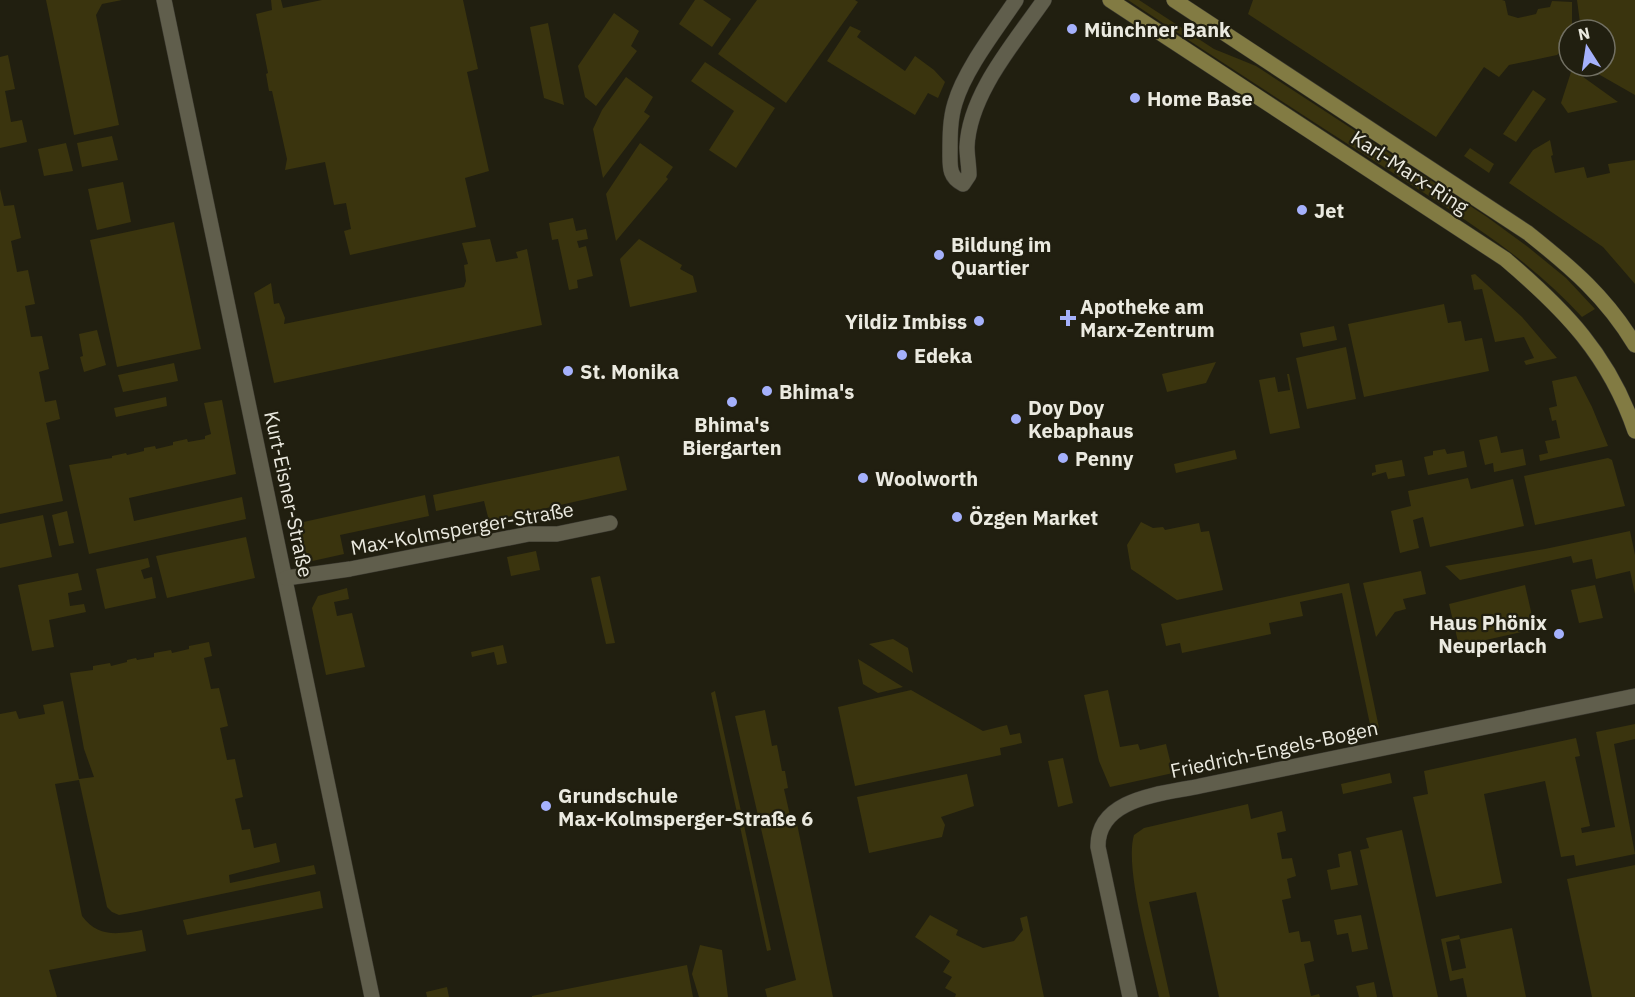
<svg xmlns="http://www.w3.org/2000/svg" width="1635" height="997" font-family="'IBM Plex Sans',sans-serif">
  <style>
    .green { fill: #3a340e; fill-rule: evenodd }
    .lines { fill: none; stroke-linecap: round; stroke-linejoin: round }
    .minor-casing { stroke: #3c3a31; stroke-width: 16 }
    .secondary-casing { stroke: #3c3a31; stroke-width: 16 }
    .minor { stroke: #605e4c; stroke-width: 15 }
    .secondary { stroke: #827b43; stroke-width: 15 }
    .poi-dot { fill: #a5b1fc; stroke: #211f10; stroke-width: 2 }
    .labels { text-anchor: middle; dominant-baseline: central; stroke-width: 4.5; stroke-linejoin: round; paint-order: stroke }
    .poi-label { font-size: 20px; font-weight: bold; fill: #ebeae0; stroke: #211f10; text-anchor: start }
    .street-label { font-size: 20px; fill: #ebeae0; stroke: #211f10 }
  </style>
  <rect width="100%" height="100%" fill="#211f10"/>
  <!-- green -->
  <g class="green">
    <polygon points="46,0 122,0 102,4 96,15 119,125 74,135"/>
    <polygon points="271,0 281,0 283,8 322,0 463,0 478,69 467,72 489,171 465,178 476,227 350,255 344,231 351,229 346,203 334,205 325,162 285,170 287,159 272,91 269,91 266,74 268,73 256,14 272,10"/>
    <polygon points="695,0 703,0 731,19 712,47 679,24"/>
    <polygon points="757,0 855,0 858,2 786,103 718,54"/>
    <path d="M1128,0H1139L1214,49L1256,66L1487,217L1528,247L1566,278L1595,309L1582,317C1525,254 1450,210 1379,164C1295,110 1211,55 1128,0Z"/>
    <polygon points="1253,0 1502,0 1505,1 1508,15 1518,18 1536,14 1538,9 1550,7 1552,1 1572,2 1572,30 1569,30 1569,43 1557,55 1509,65 1499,77 1484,67 1436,137 1248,14"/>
    <polygon points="1577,0 1635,0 1635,95 1586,67 1605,66 1605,30 1581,30"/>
    <polygon points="614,13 639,31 631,46 637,51 596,106 585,97 578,66"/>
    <polygon points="548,23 564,105 544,98 530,27"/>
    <polygon points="850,26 861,31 857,37 905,71 915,56 934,70 945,82 938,98 928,93 915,115 827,61"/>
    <polygon points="8,55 15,89 5,91 11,122 22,120 27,142 0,148 0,57"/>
    <polygon points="705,62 775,108 736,168 709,150 734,111 691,81"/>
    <polygon points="1572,69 1618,102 1568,113 1561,103"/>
    <polygon points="626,77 653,97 644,112 650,116 603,178 593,129 602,110"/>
    <polygon points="1533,90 1546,99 1516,142 1503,134"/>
    <polygon points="112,136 118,160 82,167 77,143"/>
    <polygon points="1550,140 1553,155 1551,156 1555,173 1584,167 1587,178 1610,173 1608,164 1635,160 1635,284 1603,247 1509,183 1533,150"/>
    <polygon points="66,143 73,171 44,176 38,149"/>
    <polygon points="640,143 673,167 666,177 668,179 616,241 606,194"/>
    <polygon points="1470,148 1494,164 1489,173 1464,156"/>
    <polygon points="123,182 131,222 97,230 88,189"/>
    <polygon points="0,189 4,206 14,205 21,238 11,241 17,272 28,270 35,304 25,306 31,337 42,336 49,369 39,372 45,402 56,400 60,419 46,423 63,501 0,514"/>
    <polygon points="573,218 576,231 586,229 588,239 577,241 579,248 586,246 593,276 577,280 578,288 569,290 558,239 552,240 549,223"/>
    <polygon points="174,222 201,349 117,367 90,240"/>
    <polygon points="490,239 496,262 518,258 516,252 527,249 542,325 274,383 254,293 271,283 274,304 279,303 285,318 284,324 464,287 466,281 464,265 468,264 462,243"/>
    <polygon points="639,239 682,265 680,269 693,276 697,292 630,307 620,259"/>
    <polygon points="1475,274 1522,317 1557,358 1526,365 1524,361 1534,358 1524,337 1495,342 1482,289 1474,290 1471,275"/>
    <polygon points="1444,304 1448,323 1461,321 1465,341 1482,338 1489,371 1364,397 1348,324"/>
    <polygon points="1334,326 1337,340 1303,347 1300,333"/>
    <polygon points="97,330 106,365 84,372 80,357 83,356 79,334"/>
    <polygon points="1346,347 1356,399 1307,409 1296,358"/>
    <polygon points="1216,362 1206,383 1167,392 1162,374"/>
    <polygon points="174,363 178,381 123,392 118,375"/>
    <polygon points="1287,374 1289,374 1300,428 1270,434 1259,380 1275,377 1278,392 1290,390"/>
    <polygon points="1576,376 1592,407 1608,446 1540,461 1539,455 1548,453 1545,441 1560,438 1556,420 1552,421 1549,408 1557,406 1552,381"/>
    <polygon points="166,397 167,406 116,417 114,408"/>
    <polygon points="222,400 236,474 129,498 134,521 242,497 246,519 89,554 69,465 112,458 112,456 126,453 127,455 144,451 144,448 155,446 156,449 173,445 173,442 187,439 188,442 205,439 205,436 211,434 204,403"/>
    <polygon points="1497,436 1501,453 1523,449 1526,465 1494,472 1493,463 1485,465 1479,440"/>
    <polygon points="1445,449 1447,454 1464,451 1467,467 1428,475 1424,457 1433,455 1433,451"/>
    <polygon points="1235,450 1237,459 1176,473 1174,464"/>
    <polygon points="619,456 627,490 489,521 484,501 436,511 433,495"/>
    <polygon points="1608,458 1612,460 1625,506 1535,525 1524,476"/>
    <polygon points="1402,460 1405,476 1388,479 1386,472 1372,476 1372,473 1376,472 1375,465"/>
    <polygon points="1468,478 1471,489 1513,479 1524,526 1430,547 1423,517 1413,520 1419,548 1400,553 1391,511 1411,506 1408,491"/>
    <polygon points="425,495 429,516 340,535 344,554 308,562 299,523"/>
    <polygon points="67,511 74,543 59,546 52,515"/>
    <polygon points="43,515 52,557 0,568 0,524"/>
    <polygon points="1141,522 1153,528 1163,527 1165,530 1199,523 1201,532 1209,531 1223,590 1177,600 1131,569 1127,545"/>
    <polygon points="1630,531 1635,555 1635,594 1630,571 1596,579 1592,559 1573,563 1571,556 1460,580 1445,566 1545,549"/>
    <polygon points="246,537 255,578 167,598 156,556"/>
    <polygon points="536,551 540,570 511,576 507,557"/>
    <polygon points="148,558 150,567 141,570 144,579 152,577 156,598 105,609 96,569"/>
    <polygon points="1421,571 1426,594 1403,599 1406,609 1395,612 1376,637 1363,583"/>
    <polygon points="78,573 82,590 68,593 70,606 84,604 86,612 49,620 54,647 32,651 18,585"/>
    <polygon points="600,576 615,643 606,644 591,578"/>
    <polygon points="1349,583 1379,728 1371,729 1342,593 1300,602 1303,616 1269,623 1271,634 1182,653 1180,643 1166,646 1161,624"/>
    <polygon points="1525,585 1535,629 1459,646 1449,604"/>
    <polygon points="1595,585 1603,618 1579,623 1571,590"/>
    <polygon points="347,588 349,599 334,602 337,616 352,613 365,667 326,675 312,608 318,596"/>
    <polygon points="893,639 908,648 913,673 869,644"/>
    <path d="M209,642L212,656L204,658L211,689L219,688L228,726L220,728L227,760L235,759L243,797L235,799L242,830L250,829L254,848L276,843L280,862L229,875L230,883L314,865L316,874L136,912L119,915L112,912L107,907L79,780L55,784L82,916C98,938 118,934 142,930L146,951L49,970L57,997H0V714L16,711L19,719L45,714L43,705L63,701L79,779L94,777L84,749L70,673L93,670V666L110,663L111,666L127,662V660L136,658L137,660L154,657V653L171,650L172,653L189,649V646Z"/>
    <polygon points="503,645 507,663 497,665 494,652 472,657 471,652"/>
    <polygon points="858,659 903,687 878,693 863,684"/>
    <polygon points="911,690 983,731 1007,725 1010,735 1020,733 1022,743 1000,748 1001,755 855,786 838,707"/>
    <polygon points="1108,690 1120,747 1138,744 1140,750 1166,744 1173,773 1110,787 1099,761 1084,695"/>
    <polygon points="715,691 771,950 767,951 711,693"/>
    <polygon points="765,710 772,746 777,745 782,771 785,771 788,788 784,789 791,820 796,819 833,997 767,997 765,989 796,980 735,716"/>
    <polygon points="1635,724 1635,739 1614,744 1635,854 1576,866 1574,855 1561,857 1545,781 1484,794 1502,883 1436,897 1413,797 1428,794 1424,771 1576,738 1580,756 1575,757 1590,826 1581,828 1582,833 1615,827 1596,732"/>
    <polygon points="1063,758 1073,803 1058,807 1048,761"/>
    <polygon points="1390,773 1392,783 1343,794 1341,784"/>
    <polygon points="967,774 974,806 941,817 945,825 942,837 869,853 857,797"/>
    <path d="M1248,804L1251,819L1282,811L1286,831L1277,833L1282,859L1292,858L1296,876L1287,879L1291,898L1282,900L1289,933L1299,931L1301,942L1310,941L1314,961L1304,964L1311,996L1319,994L1320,997H1219L1196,892L1149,902L1170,997H1159C1151,960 1124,868 1134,835L1144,828Z"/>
    <polygon points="1402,830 1438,997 1393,997 1360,850 1369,848 1366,838"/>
    <polygon points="1351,851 1358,885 1331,890 1327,870 1340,867 1338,854"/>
    <polygon points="1635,865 1635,997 1592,997 1567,879"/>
    <polygon points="320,891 323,908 187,935 183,920"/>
    <polygon points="930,915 958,930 956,935 983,948 1014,941 1023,930 1020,918 1027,916 1044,997 955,997 956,994 945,988 952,977 943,972 950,961 915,937"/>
    <polygon points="1361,915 1368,949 1352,952 1348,933 1337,935 1334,920"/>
    <path d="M1512,928L1526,997H1467L1463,978L1450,981L1441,939L1459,935L1460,939ZM1460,939L1466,968L1452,971L1446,942Z"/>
    <polygon points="700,945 722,950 728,997 699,997 692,974"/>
    <polygon points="687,965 693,997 532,997 532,996"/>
    <polygon points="1374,982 1377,997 1359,997 1356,986"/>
    <polygon points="447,987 449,997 427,997 426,992"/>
  </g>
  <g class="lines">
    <!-- minor casing -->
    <g class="minor-casing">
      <g id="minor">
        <polyline points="164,0 372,997"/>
        <path d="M1016,0C996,30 965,69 955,103C950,119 950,136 950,153C950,167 949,177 963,184L969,175C969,166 967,156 967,147C969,94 1015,42 1044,0"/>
        <polyline points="286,578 350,569 529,534 557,534 610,523"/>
        <path d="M1130,997L1098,847C1097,797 1164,794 1200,786L1635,696"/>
      </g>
    </g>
    <!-- secondary casing -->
    <g class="secondary-casing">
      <g id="secondary">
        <path d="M1110,0L1505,259C1565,310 1609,355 1635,431"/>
        <path d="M1174,0L1528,233C1572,268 1606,297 1635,345"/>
      </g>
    </g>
    <!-- minor -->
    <use href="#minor" class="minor"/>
    <!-- secondary -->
    <use href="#secondary" class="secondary"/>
  </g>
  <!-- markers -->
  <g class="poi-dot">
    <circle cx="1072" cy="29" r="6"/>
    <circle cx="1135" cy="98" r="6"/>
    <circle cx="1302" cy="210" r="6"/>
    <circle cx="939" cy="255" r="6"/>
    <path d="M1065 309h6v6h6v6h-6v6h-6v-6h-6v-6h6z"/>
    <circle cx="979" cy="321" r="6"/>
    <circle cx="902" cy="355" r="6"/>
    <circle cx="568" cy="371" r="6"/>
    <circle cx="767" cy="391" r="6"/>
    <circle cx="732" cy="402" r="6"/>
    <circle cx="1016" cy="419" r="6"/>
    <circle cx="1063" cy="458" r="6"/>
    <circle cx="863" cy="478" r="6"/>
    <circle cx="957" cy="517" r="6"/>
    <circle cx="1559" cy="634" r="6"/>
    <circle cx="546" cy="806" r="6"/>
  </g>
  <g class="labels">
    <!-- poi labels -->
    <g class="poi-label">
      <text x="1084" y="29">Münchner Bank</text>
      <text x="1147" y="98">Home Base</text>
      <text x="1314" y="210">Jet</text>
      <text x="951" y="244">Bildung im<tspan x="951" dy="23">Quartier</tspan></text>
      <text x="1080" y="306">Apotheke am<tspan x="1080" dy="23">Marx-Zentrum</tspan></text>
      <text x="967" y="321" text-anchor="end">Yildiz Imbiss</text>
      <text x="914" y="355">Edeka</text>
      <text x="580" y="371">St. Monika</text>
      <text x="779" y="391">Bhima's</text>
      <text x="1028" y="407">Doy Doy<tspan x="1028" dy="23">Kebaphaus</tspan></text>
      <text x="732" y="424" text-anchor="middle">Bhima's<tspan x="732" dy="23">Biergarten</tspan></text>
      <text x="1075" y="458">Penny</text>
      <text x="875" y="478">Woolworth</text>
      <text x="969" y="517">Özgen Market</text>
      <text x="1547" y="622" text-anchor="end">Haus Phönix<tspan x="1547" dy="23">Neuperlach</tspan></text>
      <text x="558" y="795">Grundschule<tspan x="558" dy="23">Max-Kolmsperger-Straße 6</tspan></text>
    </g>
    <!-- street labels -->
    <g class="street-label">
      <text transform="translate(1410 172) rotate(33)">Karl-Marx-Ring</text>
      <text transform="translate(289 494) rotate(78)">Kurt-Eisner-Straße</text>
      <text transform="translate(462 528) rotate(-10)">Max-Kolmsperger-Straße</text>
      <text transform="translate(1274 749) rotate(-12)">Friedrich-Engels-Bogen</text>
    </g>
  </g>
  <!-- north arrow -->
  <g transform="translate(1587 48) rotate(348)"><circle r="28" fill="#211f10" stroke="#727063" stroke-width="1.5"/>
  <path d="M0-4.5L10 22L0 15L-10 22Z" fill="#a5b1fc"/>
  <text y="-9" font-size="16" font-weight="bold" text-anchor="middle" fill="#ebeae0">N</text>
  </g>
</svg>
